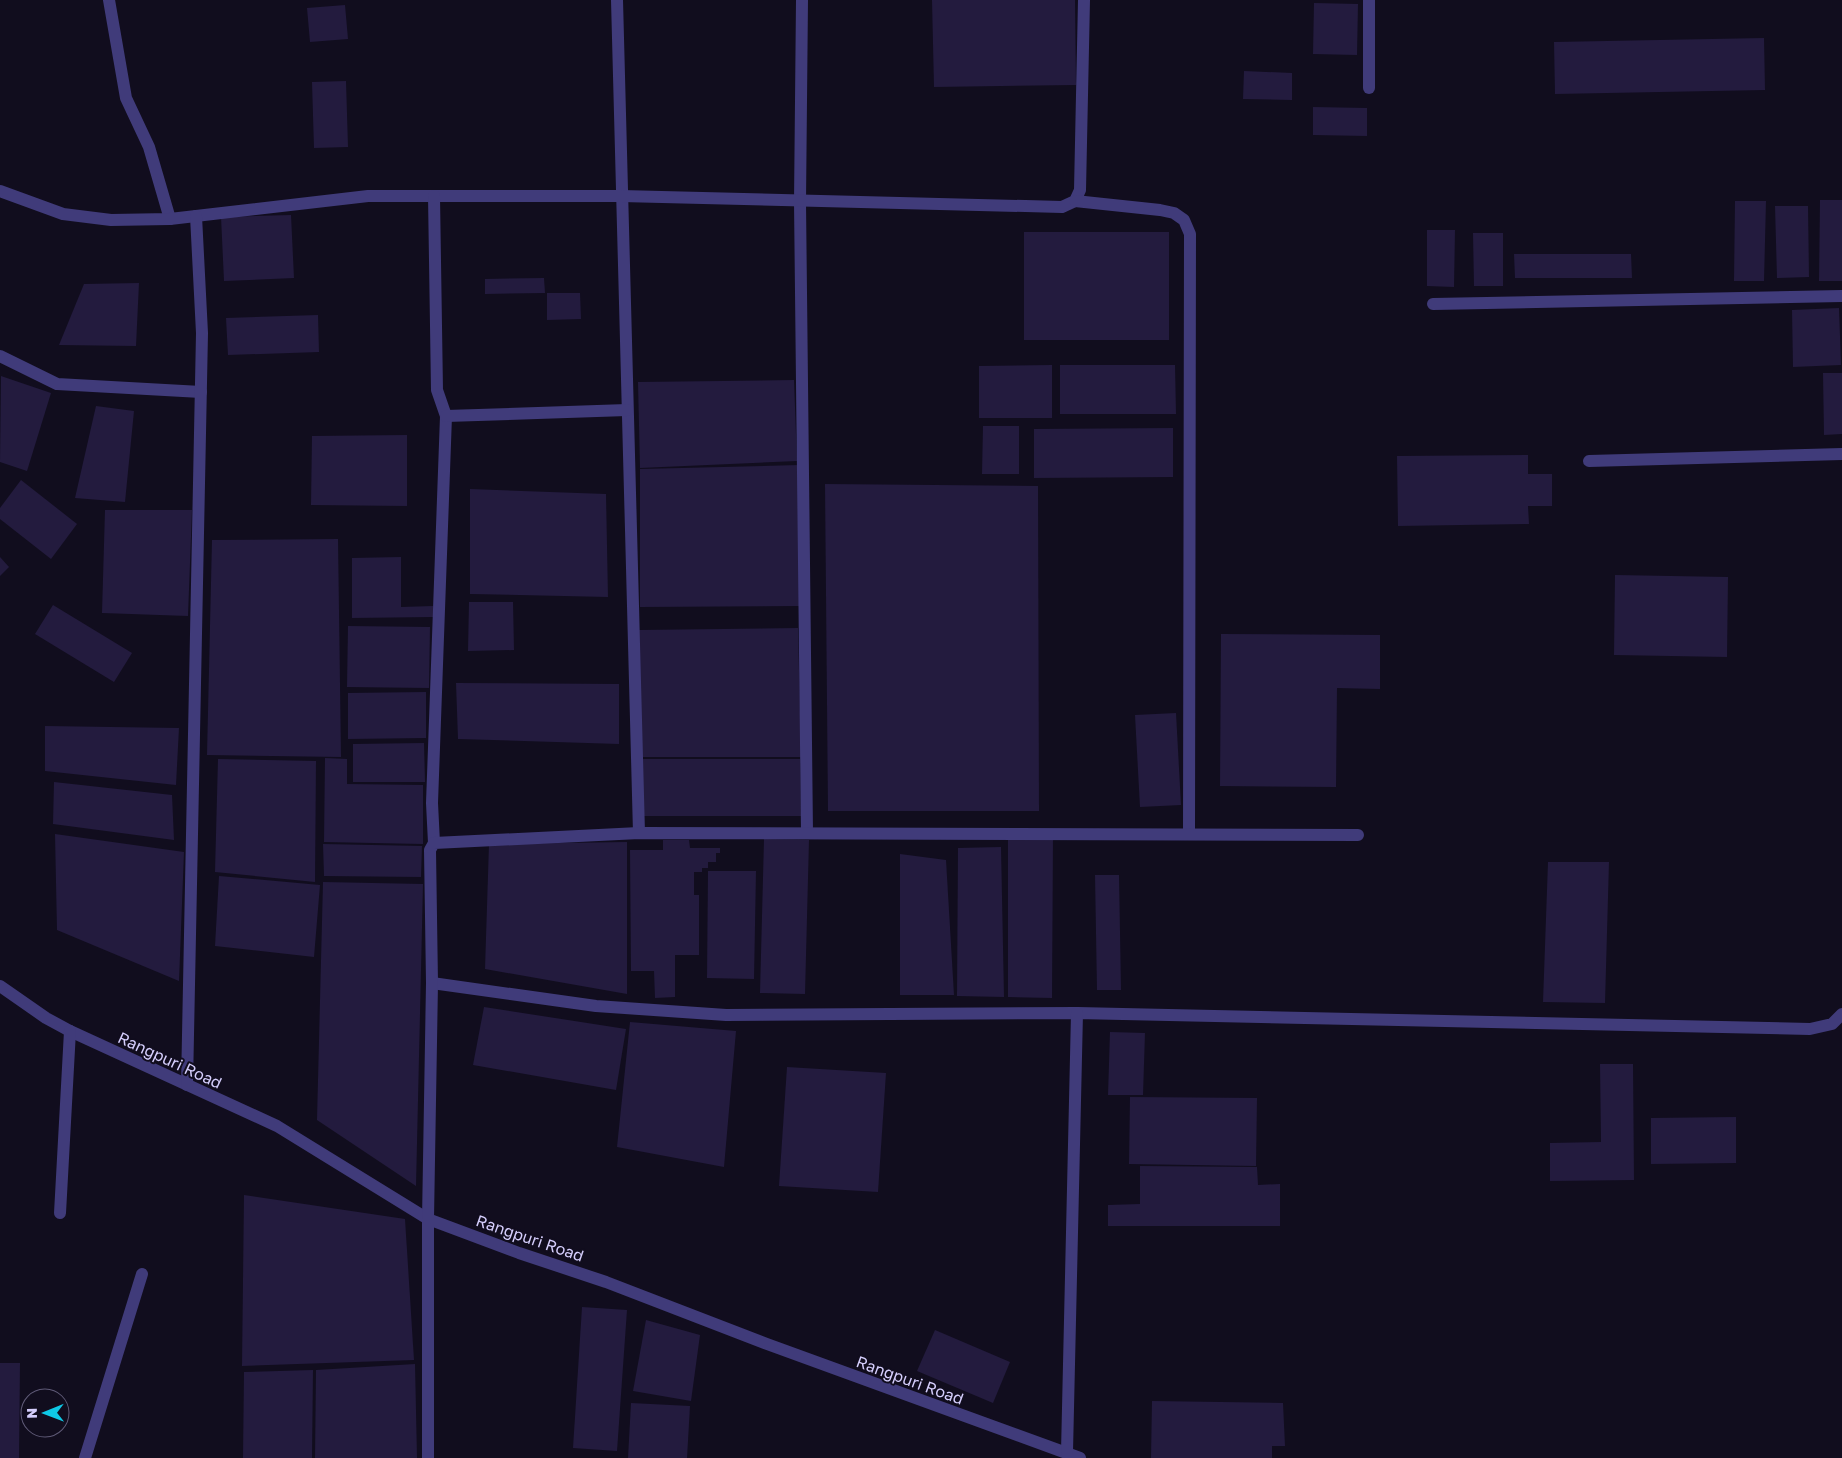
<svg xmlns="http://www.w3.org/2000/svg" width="1842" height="1458" font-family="'Golos Text',sans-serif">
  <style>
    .building { fill: #231b3e }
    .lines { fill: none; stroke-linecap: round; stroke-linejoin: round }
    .minor { stroke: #403b7a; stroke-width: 12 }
    .labels { text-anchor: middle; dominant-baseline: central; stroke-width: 4; stroke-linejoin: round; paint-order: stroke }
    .street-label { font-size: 16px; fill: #d5cefc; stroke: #110d1e }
  </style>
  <rect width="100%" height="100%" fill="#110d1e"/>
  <!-- building -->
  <g class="building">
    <polygon points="932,0 1075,0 1076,85 934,87"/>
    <polygon points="1314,3 1358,4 1357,55 1313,54"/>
    <polygon points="345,5 348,39 310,42 307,8"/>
    <polygon points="1764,38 1765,90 1555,94 1554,42"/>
    <polygon points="1244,71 1292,73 1292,100 1243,99"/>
    <polygon points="346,81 348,147 314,148 312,82"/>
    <polygon points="1313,107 1367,108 1367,136 1313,135"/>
    <polygon points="1820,200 1842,200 1842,281 1819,281"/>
    <polygon points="1735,201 1766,201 1764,281 1734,281"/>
    <polygon points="1775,206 1808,206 1809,277 1777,278"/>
    <polygon points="291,215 294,278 224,281 221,217"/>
    <polygon points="1427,230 1455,230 1454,287 1427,286"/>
    <rect x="1024" y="232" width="145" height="108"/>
    <polygon points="1473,233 1503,233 1503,286 1474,286"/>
    <polygon points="1514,254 1631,254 1632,278 1515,278"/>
    <polygon points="544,278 545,293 485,294 485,279"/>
    <polygon points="139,283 136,346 59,345 84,284"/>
    <polygon points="547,293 580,293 581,319 547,320"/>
    <polygon points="1839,308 1841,365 1793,367 1792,310"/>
    <polygon points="318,315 319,352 228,355 226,318"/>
    <polygon points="1052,365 1052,418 979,418 979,366"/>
    <polygon points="1060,365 1175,365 1176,414 1060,414"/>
    <polygon points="1823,373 1842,373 1842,434 1824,435"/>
    <polygon points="1,376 51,393 27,471 0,462"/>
    <polygon points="794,380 797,461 640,468 638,382"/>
    <polygon points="96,406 134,411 125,502 75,498"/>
    <polygon points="983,426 1019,426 1019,474 982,474"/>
    <polygon points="1173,428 1173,477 1034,478 1034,429"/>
    <polygon points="407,435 407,506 311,505 312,436"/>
    <polygon points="1528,455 1528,474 1552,474 1552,506 1528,506 1529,524 1398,526 1397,456"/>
    <polygon points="799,465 799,606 640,607 640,469"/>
    <polygon points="21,480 77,524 51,559 0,519 0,508"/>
    <polygon points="825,484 1038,486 1039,811 828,811"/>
    <polygon points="470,489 606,494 608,597 470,594"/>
    <polygon points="105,510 192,510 188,616 102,613"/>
    <polygon points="338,539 341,757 207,755 212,540"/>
    <polygon points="0,557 9,567 0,576"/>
    <polygon points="401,557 401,607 433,606 433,617 352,618 352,558"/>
    <polygon points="1615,575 1728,577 1727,657 1614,655"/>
    <polygon points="469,602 513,602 514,650 468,651"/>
    <polygon points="53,605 132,653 114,682 35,634"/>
    <polygon points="348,626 430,627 429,688 347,687"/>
    <polygon points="798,628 801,757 641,757 639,630"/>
    <polygon points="1221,634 1380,635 1380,689 1337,688 1336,787 1220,786"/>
    <polygon points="456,683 619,684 619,744 458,739"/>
    <polygon points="426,692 426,738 348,739 348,693"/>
    <polygon points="1176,713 1181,805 1140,807 1135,715"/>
    <polygon points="45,726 179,728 176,785 45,771"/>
    <polygon points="424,743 425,782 353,782 353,744"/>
    <polygon points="325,758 347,759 347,784 423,785 423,844 324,842"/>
    <polygon points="218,759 316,761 315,882 215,872"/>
    <polygon points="639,759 800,759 801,816 641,816"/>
    <polygon points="54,782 172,795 174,840 53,824"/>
    <polygon points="55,834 184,852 179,981 57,930"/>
    <polygon points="1008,835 1053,835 1052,998 1008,997"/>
    <polygon points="764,839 809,840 805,994 760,993"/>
    <polygon points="663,840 689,840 690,848 720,848 720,853 716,853 716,862 708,862 708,868 702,868 702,872 694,872 694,895 699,895 699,955 675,955 675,997 655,998 654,971 631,971 630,850 663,850"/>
    <polygon points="627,842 627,994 485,969 489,844"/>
    <polygon points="323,844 422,846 421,877 324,876"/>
    <polygon points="1001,847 1004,997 957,996 958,848"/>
    <polygon points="900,854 946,860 954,995 900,995"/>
    <polygon points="1548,862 1609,862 1605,1003 1543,1002"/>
    <polygon points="708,871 756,871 754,979 707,978"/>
    <polygon points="1095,875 1119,875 1121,990 1097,990"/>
    <polygon points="219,876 320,885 314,957 215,946"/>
    <polygon points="323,882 423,884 416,1186 317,1120"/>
    <polygon points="484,1007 626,1029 616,1090 473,1065"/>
    <polygon points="630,1022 736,1031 724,1167 617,1147"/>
    <polygon points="1110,1032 1145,1033 1143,1095 1108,1095"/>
    <polygon points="1600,1064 1633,1064 1634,1180 1550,1181 1550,1143 1601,1142"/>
    <polygon points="787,1067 886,1073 878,1192 779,1186"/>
    <polygon points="1130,1097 1257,1098 1256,1166 1129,1164"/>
    <polygon points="1736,1117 1736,1163 1651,1164 1651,1118"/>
    <polygon points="1140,1166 1257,1167 1258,1185 1280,1184 1280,1226 1108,1226 1108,1205 1140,1204"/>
    <polygon points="244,1195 405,1219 414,1360 242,1366"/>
    <polygon points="582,1307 627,1310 617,1451 573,1448"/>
    <polygon points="646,1320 700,1335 691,1401 633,1391"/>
    <polygon points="935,1330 1010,1362 993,1403 917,1371"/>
    <polygon points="0,1363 20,1363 19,1458 0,1458"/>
    <polygon points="415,1364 417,1458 315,1458 316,1370"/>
    <polygon points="313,1370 312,1458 243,1458 244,1372"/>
    <polygon points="1152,1401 1283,1403 1285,1446 1272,1446 1272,1458 1151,1458"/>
    <polygon points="631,1403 690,1406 687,1458 628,1458"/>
  </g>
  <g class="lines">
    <!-- minor -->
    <g class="minor">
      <polyline points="109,0 126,98 149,147 170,219"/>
      <polyline points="617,0 639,833"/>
      <polyline points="802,0 800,202 807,833"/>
      <polyline points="1369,0 1369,88"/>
      <polyline points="0,191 63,214 111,220 170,219 368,196 621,196 1062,207 1075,201 1080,190 1084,0"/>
      <polyline points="434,196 437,390 446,416 432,803 434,843"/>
      <polyline points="1075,201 1160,210 1174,213 1184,220 1190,234 1189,834"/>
      <polyline points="1433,304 1842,296"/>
      <polyline points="0,356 57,384 201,392"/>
      <polyline points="446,416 627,410"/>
      <polyline points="1589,461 1842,454"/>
      <polyline points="432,983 596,1006 726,1015 1077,1013 1810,1029 1832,1024 1842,1014"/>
      <polyline points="0,986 46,1018 70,1031 277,1126 428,1219 519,1253 606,1282 767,1344 1080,1458"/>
      <polyline points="187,1085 202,333 196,216"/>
      <polyline points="60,1213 70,1031"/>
      <polyline points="1067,1452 1077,1013"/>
      <polyline points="85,1458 142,1274"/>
      <polyline points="428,1458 428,1219 432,983 430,850 434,843 639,833 1358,835"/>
    </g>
  </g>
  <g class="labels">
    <!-- street labels -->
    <g class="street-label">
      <text transform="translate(170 1060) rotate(25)">Rangpuri Road</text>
      <text transform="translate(530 1238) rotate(19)">Rangpuri Road</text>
      <text transform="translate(910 1380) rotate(20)">Rangpuri Road</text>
    </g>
  </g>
  <!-- north arrow -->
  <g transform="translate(45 1413) rotate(269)"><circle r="24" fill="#110d1e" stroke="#5f5a77"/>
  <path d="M0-4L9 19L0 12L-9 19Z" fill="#0fc8e6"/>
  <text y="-8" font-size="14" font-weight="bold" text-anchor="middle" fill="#d5cefc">N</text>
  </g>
</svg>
